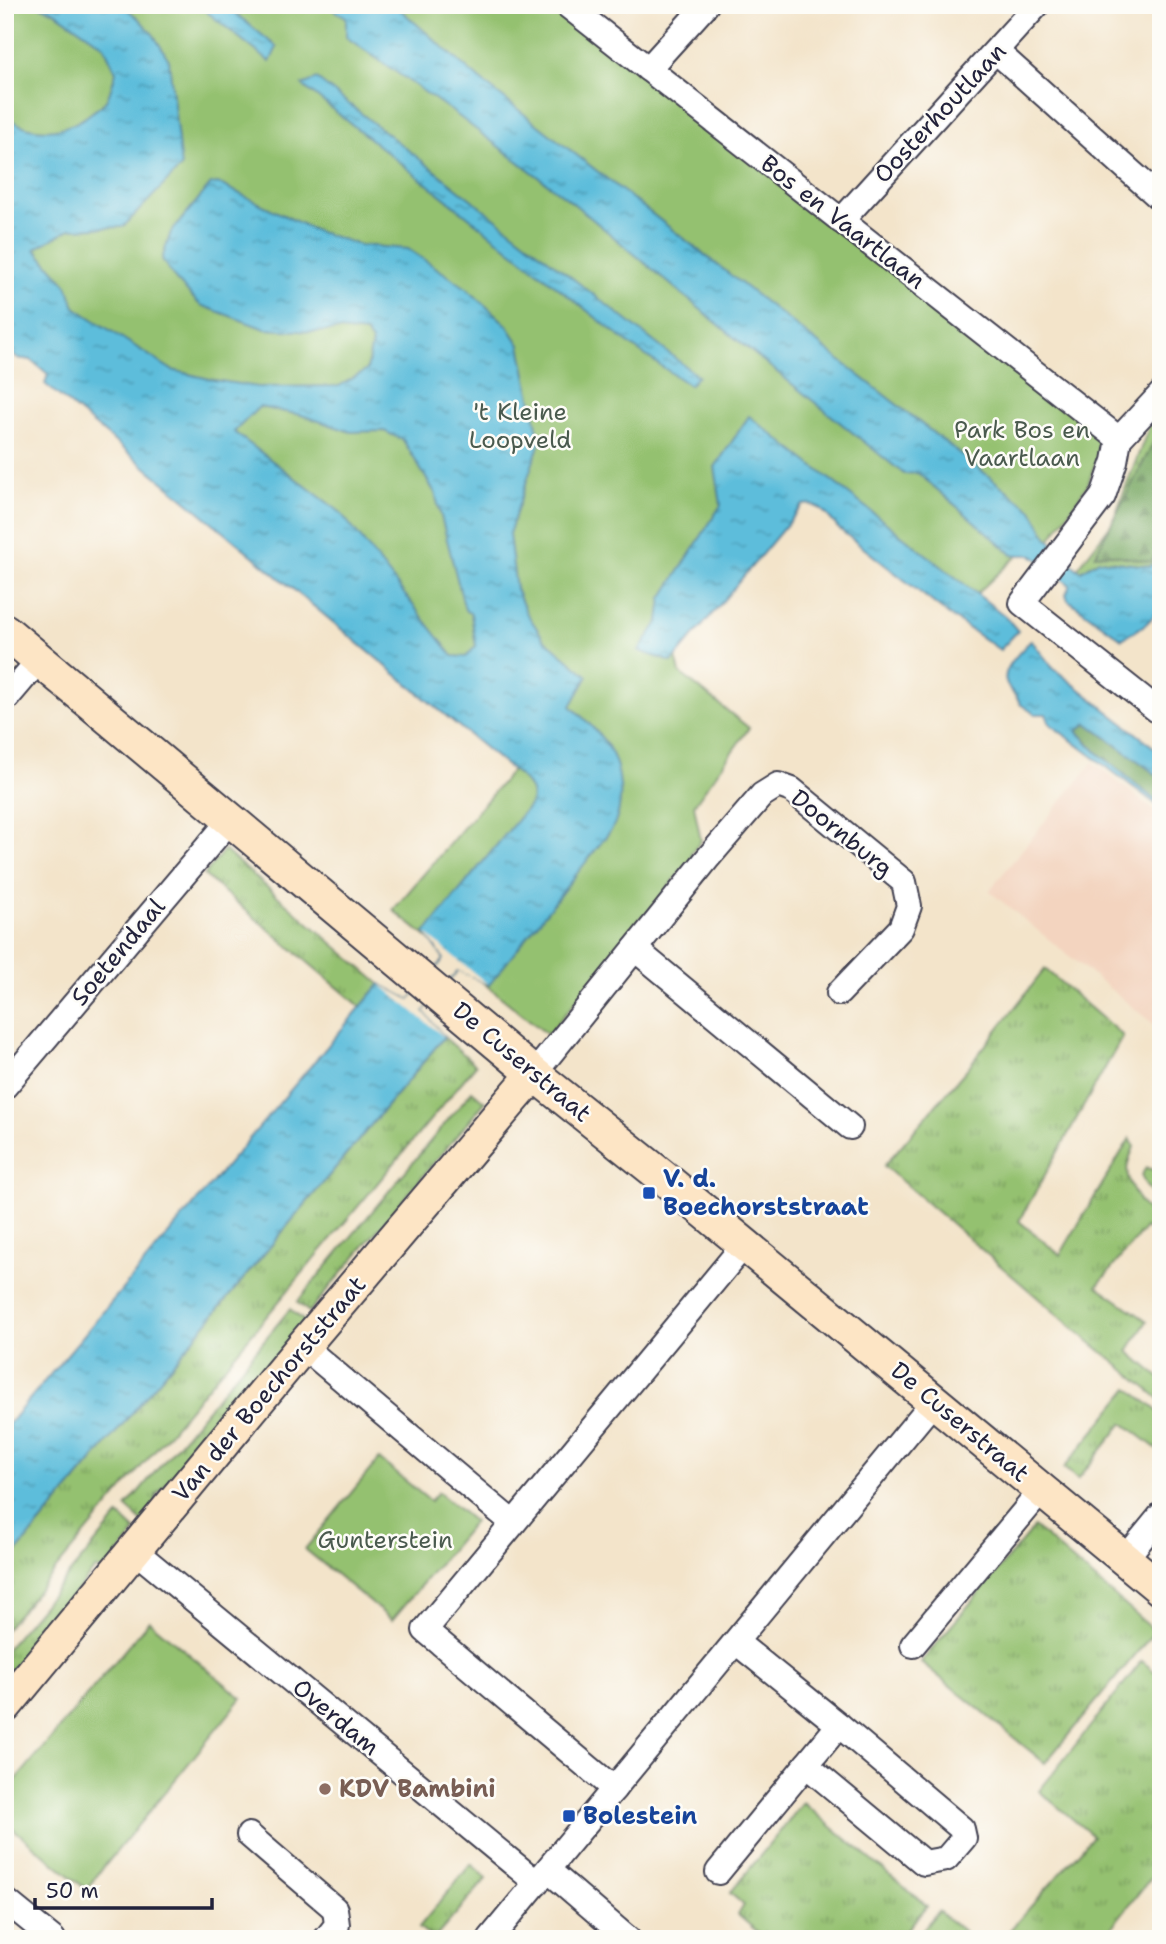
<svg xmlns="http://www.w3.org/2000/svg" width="1166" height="1944" font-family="'Shantell Sans',sans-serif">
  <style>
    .built { fill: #f3d4bf }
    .grass { fill: url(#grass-tufts); stroke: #5b7256; stroke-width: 2 }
    .forest { fill: url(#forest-firs); stroke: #4c644e; stroke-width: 2 }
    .green { fill: #94c170; stroke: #5b7256; stroke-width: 2 }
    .water { fill: url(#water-ripples); stroke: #40708b; stroke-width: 2; fill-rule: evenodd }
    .pier { fill: #f3e4ca }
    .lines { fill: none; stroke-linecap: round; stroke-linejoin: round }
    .street-casing { stroke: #413f50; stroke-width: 28 }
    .secondary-casing { stroke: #413f50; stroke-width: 37 }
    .street { stroke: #fff; stroke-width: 24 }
    .secondary { stroke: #fde5c5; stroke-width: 33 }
    .transit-dot { fill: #1a4fb4; stroke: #fdfcf7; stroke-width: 2.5 }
    .education-dot { fill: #8d6e63; stroke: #fdfcf7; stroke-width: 2.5 }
    .labels { text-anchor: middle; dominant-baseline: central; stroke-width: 5; stroke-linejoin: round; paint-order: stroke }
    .street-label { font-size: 24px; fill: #22223b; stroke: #fdfcf7 }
    .park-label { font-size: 24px; fill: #4a5a4e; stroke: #fdfcf7 }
    .transit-label { font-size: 24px; font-weight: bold; fill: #164399; stroke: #fdfcf7; text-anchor: start }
    .education-label { font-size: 24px; font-weight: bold; fill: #785e54; stroke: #fdfcf7; text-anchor: start }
  </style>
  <defs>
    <pattern id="grass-tufts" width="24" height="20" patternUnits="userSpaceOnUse" patternTransform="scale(1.75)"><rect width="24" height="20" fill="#94c170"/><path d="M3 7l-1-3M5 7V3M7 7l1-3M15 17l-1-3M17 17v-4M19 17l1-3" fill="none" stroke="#789c5d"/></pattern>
    <pattern id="forest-firs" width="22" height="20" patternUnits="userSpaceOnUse" patternTransform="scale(1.75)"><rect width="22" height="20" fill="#77a762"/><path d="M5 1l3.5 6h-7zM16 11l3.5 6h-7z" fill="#618852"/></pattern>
    <pattern id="water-ripples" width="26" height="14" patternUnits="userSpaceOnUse" patternTransform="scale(1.75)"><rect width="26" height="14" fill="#5dbddb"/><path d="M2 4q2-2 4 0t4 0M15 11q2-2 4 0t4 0" fill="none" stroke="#4c99b3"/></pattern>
  </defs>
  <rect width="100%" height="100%" fill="#fdfcf7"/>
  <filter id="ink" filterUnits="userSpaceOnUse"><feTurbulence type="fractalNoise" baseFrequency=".0143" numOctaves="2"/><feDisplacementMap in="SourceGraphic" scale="14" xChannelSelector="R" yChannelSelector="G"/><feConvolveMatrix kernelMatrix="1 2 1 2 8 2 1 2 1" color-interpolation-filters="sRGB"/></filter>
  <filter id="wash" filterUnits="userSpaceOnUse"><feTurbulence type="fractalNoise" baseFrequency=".00686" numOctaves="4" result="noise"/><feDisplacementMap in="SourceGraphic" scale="28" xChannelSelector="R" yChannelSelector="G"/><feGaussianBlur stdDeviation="1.57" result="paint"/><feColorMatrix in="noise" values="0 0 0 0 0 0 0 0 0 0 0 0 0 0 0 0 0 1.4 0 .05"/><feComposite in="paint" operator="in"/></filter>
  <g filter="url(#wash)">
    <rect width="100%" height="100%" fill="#f3e4ca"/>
    <!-- built -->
    <polygon class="built" points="1093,762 1161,816 1161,1030 989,891"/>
    <!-- grass -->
    <g class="grass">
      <polygon points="1161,412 1161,562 1149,566 1099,560 1081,571 1077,569 1112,523 1150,424"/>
      <polygon points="224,850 380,984 361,1007 204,875"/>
      <path d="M1045,969L1123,1036L1019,1221L1060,1255L1130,1138L1134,1147C1132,1152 1129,1158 1128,1164C1123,1184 1145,1212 1161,1222V1237L1145,1228L1097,1286L1147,1321L1128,1351L1161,1379V1400L1079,1333L884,1166L966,1070Z"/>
      <polygon points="444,1037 476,1065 5,1630 5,1566"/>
      <polygon points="472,1091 485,1102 309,1312 297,1302"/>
      <polygon points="290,1309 311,1327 263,1370 156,1496 155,1508 145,1524 126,1507"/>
      <polygon points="1129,1388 1161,1414 1161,1452 1123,1423 1078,1479 1064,1468"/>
      <polygon points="119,1515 136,1531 106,1570 95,1569 5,1677 5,1650"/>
      <polygon points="1034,1527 1155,1631 1045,1763 921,1662"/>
      <polygon points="1142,1661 1161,1677 1161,1865 1102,1939 1002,1939 1093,1836 1039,1791"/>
      <polygon points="803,1803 927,1906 899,1939 766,1939 738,1915 744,1905 730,1893"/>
      <polygon points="471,1864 487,1878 434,1939 419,1927"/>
      <polygon points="938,1911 974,1939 915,1939"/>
    </g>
    <!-- forest -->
    <g class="forest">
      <polygon points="1156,438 1161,438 1161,547 1151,562 1109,554 1095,555"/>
      <polygon points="1087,723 1161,778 1161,805 1098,753 1077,731"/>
    </g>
    <!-- green -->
    <g class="green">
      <polygon points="5,5 339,5 1022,551 968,602 771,446 662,598 680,673 749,728 694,805 701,841 691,854 693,857 644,917 642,916 637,922 639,924 548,1035 393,910 533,746 93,335 5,224"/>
      <polygon points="388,5 559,5 1095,425 1099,452 1088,484 1048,543"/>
      <polygon points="1146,1168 1155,1170 1161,1176 1161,1204 1146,1186 1141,1175"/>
      <polygon points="379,1459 430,1501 438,1492 474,1522 392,1620 305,1549"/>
      <polygon points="149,1621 242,1698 86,1889 5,1822 5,1793"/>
    </g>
    <!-- water -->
    <g class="water">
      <path d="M37,5H122L138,18L153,34L169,60L181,167L123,227L70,229L35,249L67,285L75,307L88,316L172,370L214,380L258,387L339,386L367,370L372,342L366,333L338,330L315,332L265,329L200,305L176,280L162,259L171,232L211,184L218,183L316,231L360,245L408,249L465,287L507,325L520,345L540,442L509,534L516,589L526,612L544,639L588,676L571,706C584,719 600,732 609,748C622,771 625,805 612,829L489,985L458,970L423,1011L444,1037L5,1566V1428L380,984L410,1000L444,959L425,933L531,803C536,784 515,773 502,762L45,384L48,374L31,360L17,358L5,349V115C31,137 66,133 91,113C96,109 104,105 107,99C111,91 113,81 116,72L104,46L53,11ZM259,407L301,415L351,432L384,431L403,440L435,493L465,610L471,614L476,646L466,657L453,656L340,512L234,432Z"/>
      <polygon points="198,5 225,5 277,47 270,62"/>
      <polygon points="325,5 395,5 479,79 1032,510 1047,537 1077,569 1081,571 1099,560 1149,566 1161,562 1161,608 1146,624 1122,639 1068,600 1066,594 1070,585 1032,555 1013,555 918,473 904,474 742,344 573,203 453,112 346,37 346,17"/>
      <polygon points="317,79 698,376 689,385 633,347 302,85"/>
      <path d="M749,416L1005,616L1018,631L1000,650L949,615L838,528C829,517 819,502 803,505L672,662L639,651L659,621L662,598L721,505L715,467Z"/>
      <path d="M1031,640L1053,668L1161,753V778L1087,723L1077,731L1098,753L1161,805V808L1050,724L1046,714H1035L1020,704C1018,696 1011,693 1007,685C999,669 1022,651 1031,640Z"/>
    </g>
    <!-- pier -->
    <polygon class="pier" points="425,933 489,985 457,970 423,1011 444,1037 380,984 410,1000 445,959"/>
  </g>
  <g filter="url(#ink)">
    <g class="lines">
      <!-- street casing -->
      <g class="street-casing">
        <g id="street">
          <polyline points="567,5 1119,439"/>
          <polyline points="997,52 1161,199"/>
          <polyline points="648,69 706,5"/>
          <polyline points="841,221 1037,5"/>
          <polyline points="1161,394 1119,439 1115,461 1103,496 1022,603 1161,713"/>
          <polyline points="5,700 39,660"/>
          <polyline points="635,949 850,1127"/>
          <polyline points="534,1074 707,859 762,795 778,785 792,790 904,882 909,906 901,928 839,993"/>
          <polyline points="5,1086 231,819"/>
          <polyline points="303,1346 513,1523"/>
          <polyline points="135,1551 537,1883"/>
          <polyline points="1125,1559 1161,1515"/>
          <polyline points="736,1642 839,1725 962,1829 964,1838 946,1859 924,1863 806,1765"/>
          <polyline points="913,1645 1042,1490"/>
          <polyline points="614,1789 425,1630 744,1245"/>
          <polyline points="249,1835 335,1909 337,1925 326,1939"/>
          <polyline points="548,1870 628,1939"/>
          <polyline points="718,1872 839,1725"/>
          <polyline points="5,1900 53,1939"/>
          <polyline points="490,1939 934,1401"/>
        </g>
      </g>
      <!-- secondary casing -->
      <g class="secondary-casing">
        <g id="secondary">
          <polyline points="5,631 534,1074 664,1178 1161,1589"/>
          <polyline points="5,1706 303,1346 534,1074"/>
        </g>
      </g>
      <!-- street -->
      <use href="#street" class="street"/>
      <!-- secondary -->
      <use href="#secondary" class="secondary"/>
    </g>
  </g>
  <!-- markers -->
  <g class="transit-dot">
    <rect x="642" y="1186" width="14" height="14" rx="3.5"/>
    <rect x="562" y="1809" width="14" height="14" rx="3.5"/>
  </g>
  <circle class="education-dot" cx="325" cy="1789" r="7"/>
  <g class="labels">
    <!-- street labels -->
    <g class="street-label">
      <text transform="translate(940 113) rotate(-47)">Oosterhoutlaan</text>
      <text transform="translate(843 222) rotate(38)">Bos en Vaartlaan</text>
      <text transform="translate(842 833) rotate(39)">Doornburg</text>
      <text transform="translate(118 952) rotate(-50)">Soetendaal</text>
      <text transform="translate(522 1062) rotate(40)">De Cuserstraat</text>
      <text transform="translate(269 1389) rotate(-50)">Van der Boechorststraat</text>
      <text transform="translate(960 1422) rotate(40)">De Cuserstraat</text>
      <text transform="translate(336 1717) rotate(40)">Overdam</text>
    </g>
    <!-- park labels -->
    <g class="park-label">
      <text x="520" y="412">'t Kleine<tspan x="520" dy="28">Loopveld</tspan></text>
      <text x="1022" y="430">Park Bos en<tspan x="1022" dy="28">Vaartlaan</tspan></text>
      <text x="385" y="1540">Gunterstein</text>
    </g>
    <!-- transit labels -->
    <g class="transit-label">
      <text x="663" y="1179">V. d.<tspan x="663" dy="28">Boechorststraat</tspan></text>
      <text x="583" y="1816">Bolestein</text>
    </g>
    <!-- education labels -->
    <g class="education-label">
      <text x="339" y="1789">KDV Bambini</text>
    </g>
  </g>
  <!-- margin -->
  <rect width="1166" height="1944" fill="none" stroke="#fdfcf7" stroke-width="28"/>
  <!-- scale -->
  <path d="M35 1898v10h177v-10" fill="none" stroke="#22223b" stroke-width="3.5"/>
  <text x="46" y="1898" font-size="21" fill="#22223b" stroke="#fdfcf7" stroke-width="5" paint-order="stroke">50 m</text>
</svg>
